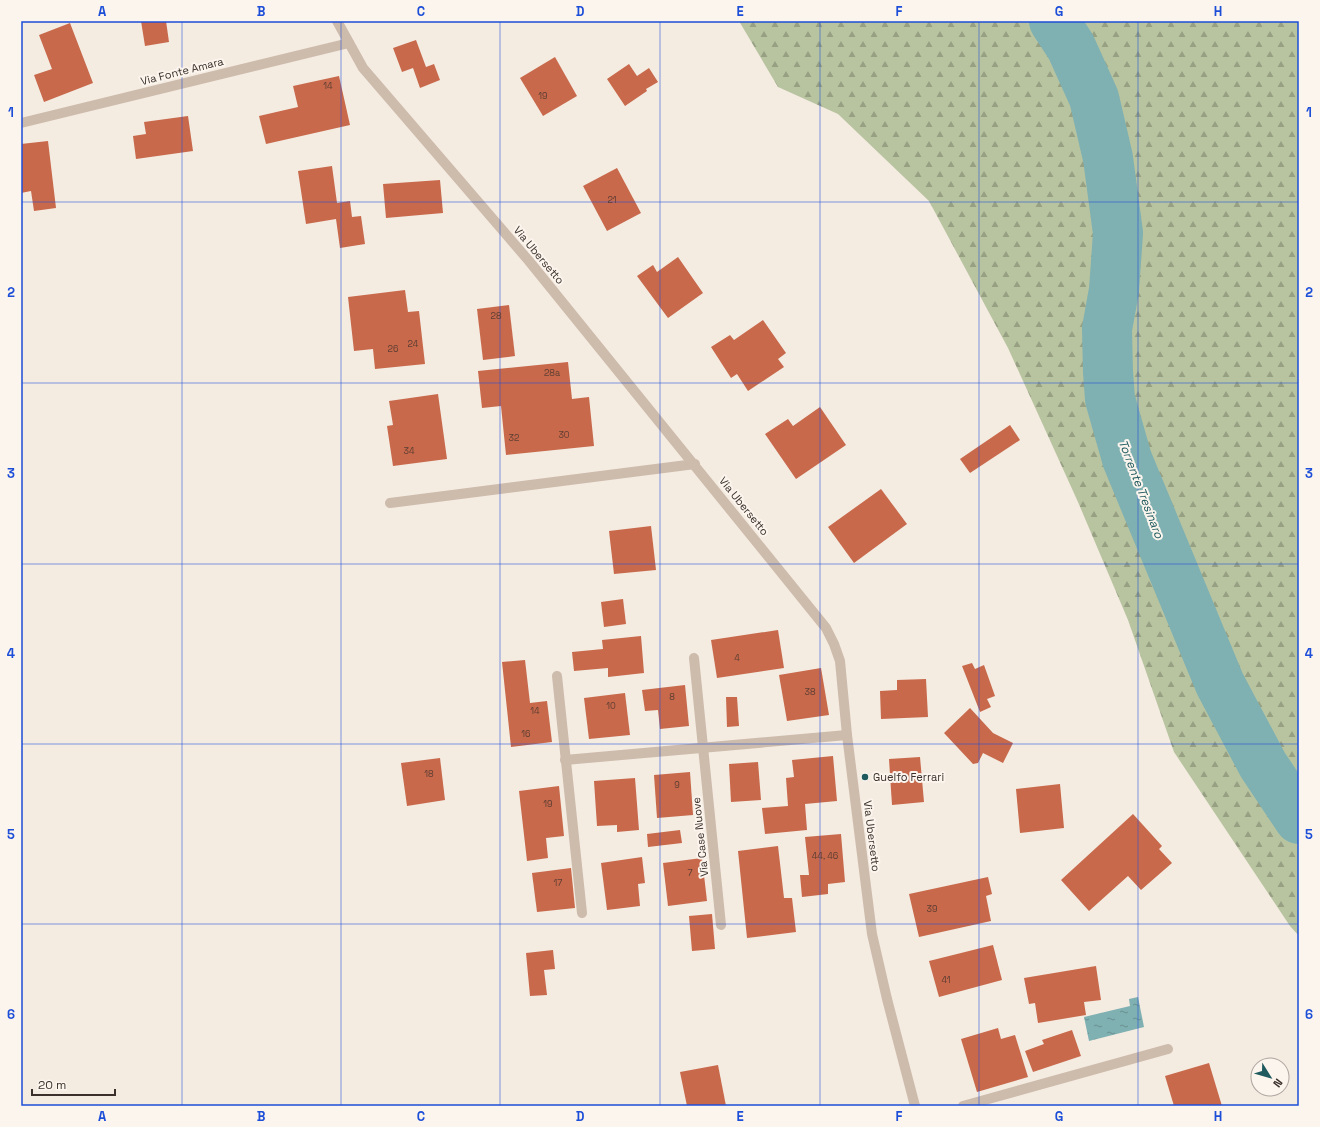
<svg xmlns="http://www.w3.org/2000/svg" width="1320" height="1127" font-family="'Space Grotesk',sans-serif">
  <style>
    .forest { fill: url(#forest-firs) }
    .water { fill: url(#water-ripples) }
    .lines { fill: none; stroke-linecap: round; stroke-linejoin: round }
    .river { stroke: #7fb0b2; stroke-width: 50 }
    .building { fill: #c8694b }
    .lane { stroke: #cdbbac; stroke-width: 10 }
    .street { stroke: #cdbbac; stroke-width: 10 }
    .grid { fill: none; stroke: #1d4ed8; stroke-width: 1; stroke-opacity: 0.55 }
    .poi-dot { fill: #1f5a5e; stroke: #fbf5ee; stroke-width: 1.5 }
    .labels { text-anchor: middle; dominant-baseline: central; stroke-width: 4; stroke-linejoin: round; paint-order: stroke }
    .number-label { font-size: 9px; fill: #5e3e33 }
    .street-label { font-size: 11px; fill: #3b302b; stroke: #fbf5ee }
    .poi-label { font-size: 11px; fill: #3b302b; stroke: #fbf5ee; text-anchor: start }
    .water-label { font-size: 12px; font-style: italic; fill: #1f5a5e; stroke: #fbf5ee }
    .neatline { fill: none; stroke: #1d4ed8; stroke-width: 1.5 }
    .grid-label { font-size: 13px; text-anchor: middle; font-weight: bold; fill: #1d4ed8 }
  </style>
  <defs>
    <pattern id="forest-firs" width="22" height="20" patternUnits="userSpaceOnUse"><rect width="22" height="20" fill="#b8c4a0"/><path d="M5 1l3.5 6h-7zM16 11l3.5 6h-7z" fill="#97a083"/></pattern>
    <pattern id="water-ripples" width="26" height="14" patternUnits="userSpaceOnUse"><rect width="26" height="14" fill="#7fb0b2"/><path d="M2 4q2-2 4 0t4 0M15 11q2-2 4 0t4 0" fill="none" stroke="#699091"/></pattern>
  </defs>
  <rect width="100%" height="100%" fill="#f4ebe1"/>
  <!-- forest -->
  <polygon class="forest" points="739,21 1299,21 1299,936 1290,926 1174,752 1128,620 1078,502 1008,348 929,201 838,114 778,87"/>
  <!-- water -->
  <polygon class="water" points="1138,997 1144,1027 1089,1041 1084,1017 1130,1006 1129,999"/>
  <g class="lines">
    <!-- river -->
    <polyline class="river" points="1054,21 1071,47 1094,98 1108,158 1118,233 1114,290 1107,329 1108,372 1110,399 1127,459 1220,684 1263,765 1299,819"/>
  </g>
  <!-- building -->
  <g class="building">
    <polygon points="141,21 166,21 169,42 145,46"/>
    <polygon points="70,23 93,83 44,102 34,75 52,69 39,35"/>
    <polygon points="416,40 426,67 434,64 440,80 420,88 413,68 402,72 393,48"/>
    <polygon points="555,57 577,96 543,116 520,78"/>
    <polygon points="629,64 637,76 649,68 658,82 646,89 647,91 625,106 607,79"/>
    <polygon points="339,76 350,125 266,144 259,116 298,107 293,86"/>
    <polygon points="188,116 193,151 136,159 133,136 146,134 144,122"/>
    <polygon points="48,141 56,208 34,211 31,191 21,193 21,144"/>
    <polygon points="332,166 337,203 350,201 352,217 361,216 365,244 340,248 336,219 306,224 298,171"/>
    <polygon points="617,168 641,213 607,231 583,186"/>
    <polygon points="440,180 443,213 386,218 383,184"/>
    <polygon points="678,257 703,293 668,318 637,276 653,265 657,272"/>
    <polygon points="405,290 408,312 419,311 425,364 375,369 373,349 354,351 348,297"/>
    <polygon points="509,305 515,356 483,360 477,309"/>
    <polygon points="763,320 786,353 778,359 784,367 748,391 737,374 731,378 711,347 730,335 734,340"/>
    <polygon points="568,362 572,399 589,397 594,446 506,455 501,406 482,408 478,371"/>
    <polygon points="438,394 447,459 393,466 387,426 393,425 389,401"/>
    <polygon points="820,407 846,445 796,479 765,434 788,419 793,426"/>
    <polygon points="1010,425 1020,440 970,473 960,459"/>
    <polygon points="881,489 907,524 854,563 828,527"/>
    <polygon points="651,526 656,570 614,574 609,531"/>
    <polygon points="623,599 626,624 604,627 601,602"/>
    <polygon points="778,630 784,668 717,678 711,640"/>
    <polygon points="641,636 644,673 608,677 608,668 574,671 572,652 603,649 602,640"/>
    <polygon points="525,660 530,703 547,701 552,742 511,747 502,662"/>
    <polygon points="972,663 975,669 984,665 995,696 987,699 991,707 980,712 962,666"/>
    <polygon points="821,668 829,715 787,721 779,675"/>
    <polygon points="926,679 928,717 881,719 880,691 897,690 897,680"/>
    <polygon points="685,685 689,726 660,729 658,710 645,711 642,690"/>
    <polygon points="625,693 630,735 589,739 584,698"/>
    <polygon points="726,697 737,697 739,726 727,727"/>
    <polygon points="970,708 993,733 1013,743 1003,763 983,753 978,763 973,764 944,733"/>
    <polygon points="833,756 837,801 805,804 807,830 765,834 762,808 788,806 786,778 794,777 792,760"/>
    <polygon points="920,757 924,802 892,805 889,759"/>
    <polygon points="440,758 445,800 407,806 401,763"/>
    <polygon points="758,762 761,800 731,802 729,764"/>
    <polygon points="690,772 693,815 657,818 654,775"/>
    <polygon points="635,778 639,830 617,832 617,825 597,826 594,781"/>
    <polygon points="1060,784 1064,828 1020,833 1016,789"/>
    <polygon points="559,786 564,836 546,838 548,858 527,861 519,791"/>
    <polygon points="1133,814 1162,846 1159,849 1172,863 1141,890 1128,876 1089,911 1061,880"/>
    <polygon points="680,830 682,843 648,847 647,834"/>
    <polygon points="841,834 845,882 828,884 828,894 802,897 800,875 809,875 805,837"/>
    <polygon points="778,846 784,898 792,898 796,932 747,938 738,851"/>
    <polygon points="642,857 645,883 638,884 640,906 607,910 601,863"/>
    <polygon points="702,858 707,901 668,906 663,863"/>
    <polygon points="571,868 575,908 537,912 532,873"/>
    <polygon points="988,877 992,894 986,896 991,921 919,937 909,894"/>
    <polygon points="712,914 715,949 692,951 689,916"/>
    <polygon points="993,945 1002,980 939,997 929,961"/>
    <polygon points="553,950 555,969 544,970 547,995 530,996 526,953"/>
    <polygon points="1096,966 1101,1000 1084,1002 1086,1015 1038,1023 1035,1003 1029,1004 1024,978"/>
    <polygon points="998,1028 1001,1039 1015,1035 1028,1077 977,1092 961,1039"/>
    <polygon points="1072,1030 1081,1056 1033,1072 1025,1051 1044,1044 1042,1040"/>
    <polygon points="1209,1063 1222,1106 1174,1106 1165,1076"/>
    <polygon points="718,1065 726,1106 687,1106 680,1072"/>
  </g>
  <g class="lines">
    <!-- lane -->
    <polyline class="lane" points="390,503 695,464"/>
    <!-- street -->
    <g class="street">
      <polyline points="337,21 363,68 529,261 826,628 834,644 840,661 847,735 872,934 887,999 915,1106"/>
      <polyline points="21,123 349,43"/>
      <polyline points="694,658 721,925"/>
      <polyline points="557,676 582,913"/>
      <polyline points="565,760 847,735"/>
      <polyline points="963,1106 1168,1049"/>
    </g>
  </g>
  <!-- grid -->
  <path class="grid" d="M182,21V1106M341,21V1106M500,21V1106M660,21V1106M820,21V1106M979,21V1106M1138,21V1106M21,202H1299M21,383H1299M21,564H1299M21,744H1299M21,924H1299"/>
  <!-- markers -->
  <circle class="poi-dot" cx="865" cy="777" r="4"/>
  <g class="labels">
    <!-- number labels -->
    <g class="number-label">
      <text x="328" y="86">14</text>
      <text x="543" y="96">19</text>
      <text x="612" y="200">21</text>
      <text x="496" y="316">28</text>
      <text x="413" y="344">24</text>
      <text x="393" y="349">26</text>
      <text x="552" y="373">28a</text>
      <text x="564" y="435">30</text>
      <text x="514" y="438">32</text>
      <text x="409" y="451">34</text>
      <text x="737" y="658">4</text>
      <text x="810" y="692">38</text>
      <text x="672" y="697">8</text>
      <text x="611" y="706">10</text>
      <text x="535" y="711">14</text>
      <text x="526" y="734">16</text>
      <text x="429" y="774">18</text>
      <text x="677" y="785">9</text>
      <text x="548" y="804">19</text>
      <text x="825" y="856">44, 46</text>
      <text x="690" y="873">7</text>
      <text x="558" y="883">17</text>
      <text x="932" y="909">39</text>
      <text x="946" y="980">41</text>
    </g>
    <!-- street labels -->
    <g class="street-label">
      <text transform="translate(182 71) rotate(-14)">Via Fonte Amara</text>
      <text transform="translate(539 255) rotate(50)">Via Ubersetto</text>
      <text transform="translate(744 506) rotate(51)">Via Ubersetto</text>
      <text transform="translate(872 836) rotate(83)">Via Ubersetto</text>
      <text transform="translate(700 837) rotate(-96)">Via Case Nuove</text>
    </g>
    <!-- poi labels -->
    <g class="poi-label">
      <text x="873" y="777">Guelfo Ferrari</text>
    </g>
    <!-- water labels -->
    <g class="water-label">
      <text transform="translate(1141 489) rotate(69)">Torrente Tresinaro</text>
    </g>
  </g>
  <!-- border -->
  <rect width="1320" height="1127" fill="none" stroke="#fbf5ee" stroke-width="44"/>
  <!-- north arrow -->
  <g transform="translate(1270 1077) rotate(127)"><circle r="19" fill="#fbf5ee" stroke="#aea6a0"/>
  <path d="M0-3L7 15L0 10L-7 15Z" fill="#1f5a5e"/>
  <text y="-6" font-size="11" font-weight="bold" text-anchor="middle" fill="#3b302b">N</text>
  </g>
  <!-- scale -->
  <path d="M32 1089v6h83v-6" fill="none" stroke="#3b302b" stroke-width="2"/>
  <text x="38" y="1089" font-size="12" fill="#3b302b" stroke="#fbf5ee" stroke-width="3" paint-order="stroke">20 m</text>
  <rect x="22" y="22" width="1276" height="1083" class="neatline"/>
  <g class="grid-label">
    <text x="102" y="16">A</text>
    <text x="261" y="16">B</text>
    <text x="421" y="16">C</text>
    <text x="580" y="16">D</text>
    <text x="740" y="16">E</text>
    <text x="899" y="16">F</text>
    <text x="1059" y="16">G</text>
    <text x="1218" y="16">H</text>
    <text x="11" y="117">1</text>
    <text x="1309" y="117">1</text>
    <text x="11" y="297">2</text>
    <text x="1309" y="297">2</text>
    <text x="11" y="478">3</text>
    <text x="1309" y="478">3</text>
    <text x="11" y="658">4</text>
    <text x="1309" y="658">4</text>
    <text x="11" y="839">5</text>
    <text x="1309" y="839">5</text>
    <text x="11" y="1019">6</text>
    <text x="1309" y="1019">6</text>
    <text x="102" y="1121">A</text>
    <text x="261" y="1121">B</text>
    <text x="421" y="1121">C</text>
    <text x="580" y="1121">D</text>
    <text x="740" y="1121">E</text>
    <text x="899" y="1121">F</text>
    <text x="1059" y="1121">G</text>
    <text x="1218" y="1121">H</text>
  </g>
</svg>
